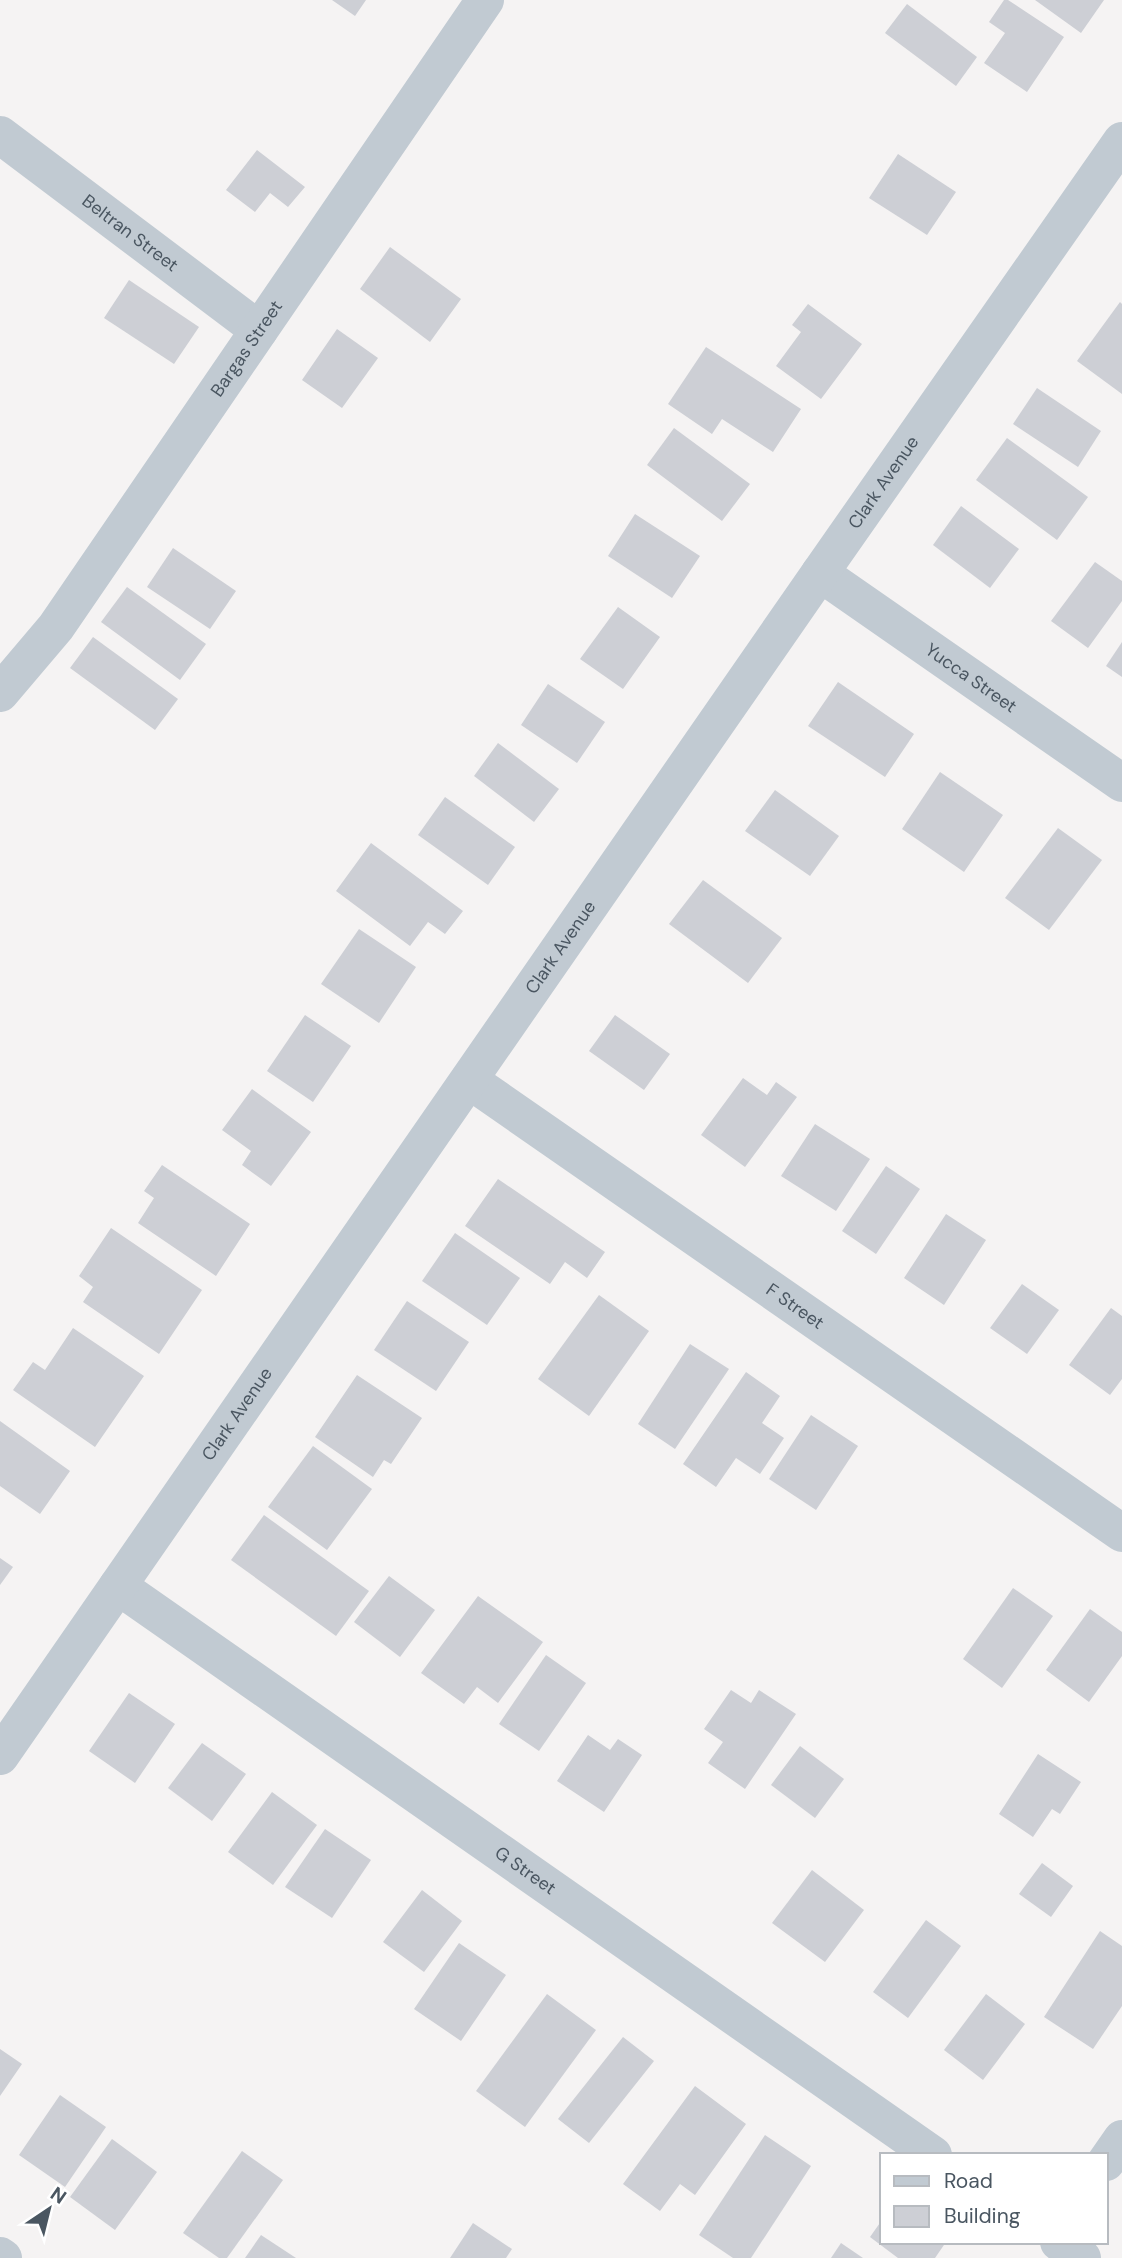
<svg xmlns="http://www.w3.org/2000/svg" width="1122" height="2258" font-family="'DM Sans',sans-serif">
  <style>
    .building { fill: #cdcfd5 }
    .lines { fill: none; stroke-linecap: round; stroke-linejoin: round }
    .minor { stroke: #c1cad2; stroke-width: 38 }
    .labels { text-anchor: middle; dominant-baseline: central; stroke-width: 6; stroke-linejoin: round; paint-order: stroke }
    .street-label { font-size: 18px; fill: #4a5661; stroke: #fff }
  </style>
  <rect width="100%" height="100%" fill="#f5f3f3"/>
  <!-- building -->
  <g class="building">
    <polygon points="332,0 366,0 355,16"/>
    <polygon points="1004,0 1008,0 1064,37 1027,92 984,63 1005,33 989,22"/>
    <polygon points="1035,0 1104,0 1081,33"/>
    <polygon points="907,4 977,57 956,86 885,33"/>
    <polygon points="257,150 305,187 288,207 270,193 255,212 226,190"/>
    <polygon points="898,154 956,192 927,235 869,198"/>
    <polygon points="390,247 461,299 430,342 360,289"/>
    <polygon points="129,280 199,327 174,364 104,318"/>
    <polygon points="1120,302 1122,304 1122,394 1077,361"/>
    <polygon points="808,304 862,344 821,399 776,366 801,332 792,325"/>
    <polygon points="337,329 378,358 342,408 302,380"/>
    <polygon points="706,347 801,409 773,452 722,419 712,434 668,404"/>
    <polygon points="1037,388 1101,431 1078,467 1013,424"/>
    <polygon points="674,428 750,484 722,521 647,465"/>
    <polygon points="1007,438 1088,497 1057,540 976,480"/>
    <polygon points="961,506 1019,549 990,588 933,545"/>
    <polygon points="635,514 700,556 672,598 608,556"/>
    <polygon points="173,548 236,591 210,629 147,587"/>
    <polygon points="1095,562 1122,581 1122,601 1088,648 1051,621"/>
    <polygon points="127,587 206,644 180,680 101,622"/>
    <polygon points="618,607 660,637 623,689 580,659"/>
    <polygon points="93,637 178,699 155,730 70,668"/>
    <polygon points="1122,642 1122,677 1106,666"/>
    <polygon points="838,682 914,734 885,777 808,726"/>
    <polygon points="548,684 605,722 577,763 521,725"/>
    <polygon points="498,743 559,789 534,822 474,776"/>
    <polygon points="940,772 1003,815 964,872 902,829"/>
    <polygon points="775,790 839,836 810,876 745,831"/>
    <polygon points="445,797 515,847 488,885 418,835"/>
    <polygon points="1058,828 1102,860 1049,930 1005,898"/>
    <polygon points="371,843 463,911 445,934 428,922 410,946 336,891"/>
    <polygon points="703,880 782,938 748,983 669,924"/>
    <polygon points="359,929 416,967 379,1023 321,984"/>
    <polygon points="305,1015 351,1046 313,1102 267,1071"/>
    <polygon points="615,1015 670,1054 644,1090 589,1051"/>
    <polygon points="743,1078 767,1095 776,1082 797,1097 745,1167 701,1135"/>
    <polygon points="252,1089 311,1132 271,1186 242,1165 251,1151 222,1130"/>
    <polygon points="815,1124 870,1159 836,1211 781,1176"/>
    <polygon points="162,1165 250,1224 216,1276 138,1223 154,1198 144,1191"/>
    <polygon points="886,1166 920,1189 876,1254 842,1231"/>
    <polygon points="498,1179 605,1252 587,1278 565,1262 550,1284 465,1226"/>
    <polygon points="946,1214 986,1240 944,1305 904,1278"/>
    <polygon points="111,1228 202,1290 159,1354 83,1302 93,1287 79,1276"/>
    <polygon points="455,1233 520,1278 487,1325 422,1281"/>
    <polygon points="1022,1284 1059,1310 1027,1354 990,1328"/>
    <polygon points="599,1295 649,1331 589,1416 538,1379"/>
    <polygon points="407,1301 469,1342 436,1391 374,1350"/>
    <polygon points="1111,1308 1122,1316 1122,1379 1110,1395 1069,1365"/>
    <polygon points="73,1328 144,1376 95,1447 13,1390 33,1362 45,1370"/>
    <polygon points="690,1344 729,1369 675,1449 638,1424"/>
    <polygon points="746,1372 780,1396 762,1423 784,1438 760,1474 736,1458 716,1487 683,1464"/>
    <polygon points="357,1375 422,1418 391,1464 384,1460 373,1477 315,1437"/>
    <polygon points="811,1415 858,1446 816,1510 769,1479"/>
    <polygon points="0,1421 70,1471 40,1514 0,1486"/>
    <polygon points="313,1446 372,1489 327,1550 268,1507"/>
    <polygon points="264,1515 369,1591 336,1636 231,1560"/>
    <polygon points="0,1558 13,1567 0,1585"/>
    <polygon points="389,1576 435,1610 400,1657 354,1622"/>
    <polygon points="1013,1588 1053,1616 1002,1688 963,1659"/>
    <polygon points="478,1596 543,1642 498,1703 477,1687 464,1704 421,1673"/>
    <polygon points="1090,1609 1122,1632 1122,1656 1089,1702 1046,1670"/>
    <polygon points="546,1655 586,1683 539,1751 499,1724"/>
    <polygon points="731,1690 751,1703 759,1690 796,1714 745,1789 708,1763 723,1742 704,1729"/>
    <polygon points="129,1693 175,1724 135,1783 89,1751"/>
    <polygon points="588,1735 610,1750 618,1739 642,1755 604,1812 557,1781"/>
    <polygon points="202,1743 246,1774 212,1821 168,1788"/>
    <polygon points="800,1746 844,1779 815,1818 771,1785"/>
    <polygon points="1038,1754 1081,1782 1060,1814 1052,1809 1033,1837 999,1814"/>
    <polygon points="272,1792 317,1825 273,1885 228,1852"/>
    <polygon points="325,1829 371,1860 332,1918 285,1887"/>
    <polygon points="1042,1863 1073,1886 1051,1917 1019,1894"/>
    <polygon points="812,1870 864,1910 825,1962 772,1923"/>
    <polygon points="422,1890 462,1921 424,1972 383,1942"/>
    <polygon points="926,1920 961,1946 908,2018 873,1992"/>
    <polygon points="1100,1931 1122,1946 1122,2006 1093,2049 1044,2017"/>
    <polygon points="459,1943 506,1975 461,2041 414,2009"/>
    <polygon points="547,1994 596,2030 525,2127 476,2091"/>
    <polygon points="986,1994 1025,2024 983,2080 944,2050"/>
    <polygon points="623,2037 654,2061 589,2143 558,2119"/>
    <polygon points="0,2049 22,2064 0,2096"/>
    <polygon points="695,2086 746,2124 695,2195 680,2184 660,2211 623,2184"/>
    <polygon points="60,2095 106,2127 65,2187 19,2155"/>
    <polygon points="765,2135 811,2166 751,2258 733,2258 699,2235"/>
    <polygon points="112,2139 157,2172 115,2230 70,2197"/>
    <polygon points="242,2151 283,2180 227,2258 219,2258 183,2233"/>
    <polygon points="882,2220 882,2242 946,2242 935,2258 898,2258 870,2237"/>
    <polygon points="473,2223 512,2249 506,2258 450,2258"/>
    <polygon points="261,2235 296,2258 245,2258"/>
    <polygon points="841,2243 863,2258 831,2258"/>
  </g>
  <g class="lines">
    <!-- minor -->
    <g class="minor">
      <path id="s1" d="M0,135L259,330"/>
      <path id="s2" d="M820,573L1122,783"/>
      <path id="s3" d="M0,693L56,627L485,0"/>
      <path id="s4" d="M469,1080L1122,1533"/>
      <path id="s5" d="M118,1586L933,2155"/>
      <path id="s6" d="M0,1756L820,573L1122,141"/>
      <polyline points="1106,2162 1122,2139"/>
      <polyline points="1059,2242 1082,2258"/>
      <polyline points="0,2256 3,2258"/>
    </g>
  </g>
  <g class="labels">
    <!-- street labels -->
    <g class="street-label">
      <text stroke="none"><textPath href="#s1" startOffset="163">Beltran Street</textPath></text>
      <text stroke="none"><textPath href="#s3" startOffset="424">Bargas Street</textPath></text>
      <text stroke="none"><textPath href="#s6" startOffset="1550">Clark Avenue</textPath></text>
      <text stroke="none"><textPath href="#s2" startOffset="184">Yucca Street</textPath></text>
      <text stroke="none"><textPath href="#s6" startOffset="984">Clark Avenue</textPath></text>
      <text stroke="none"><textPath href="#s4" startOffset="397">F Street</textPath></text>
      <text stroke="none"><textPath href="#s6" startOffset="416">Clark Avenue</textPath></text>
      <text stroke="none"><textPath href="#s5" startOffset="497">G Street</textPath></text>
    </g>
  </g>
  <!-- legend -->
  <rect x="880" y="2153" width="228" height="91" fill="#ffffff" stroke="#b7bbc0" stroke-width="2"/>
  <rect x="894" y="2176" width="35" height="10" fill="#c1cad2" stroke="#b7bbc0" stroke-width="2"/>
  <text x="944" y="2188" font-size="21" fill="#4a5661">Road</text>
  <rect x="894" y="2206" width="35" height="21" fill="#cdcfd5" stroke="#b7bbc0" stroke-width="2"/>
  <text x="944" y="2223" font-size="21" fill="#4a5661">Building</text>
  <!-- north arrow -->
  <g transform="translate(49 2209) rotate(35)" stroke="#ffffff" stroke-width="5" paint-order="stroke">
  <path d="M0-5L12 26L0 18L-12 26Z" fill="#4a5661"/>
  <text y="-10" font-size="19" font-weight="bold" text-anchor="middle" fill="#4a5661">N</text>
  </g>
</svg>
